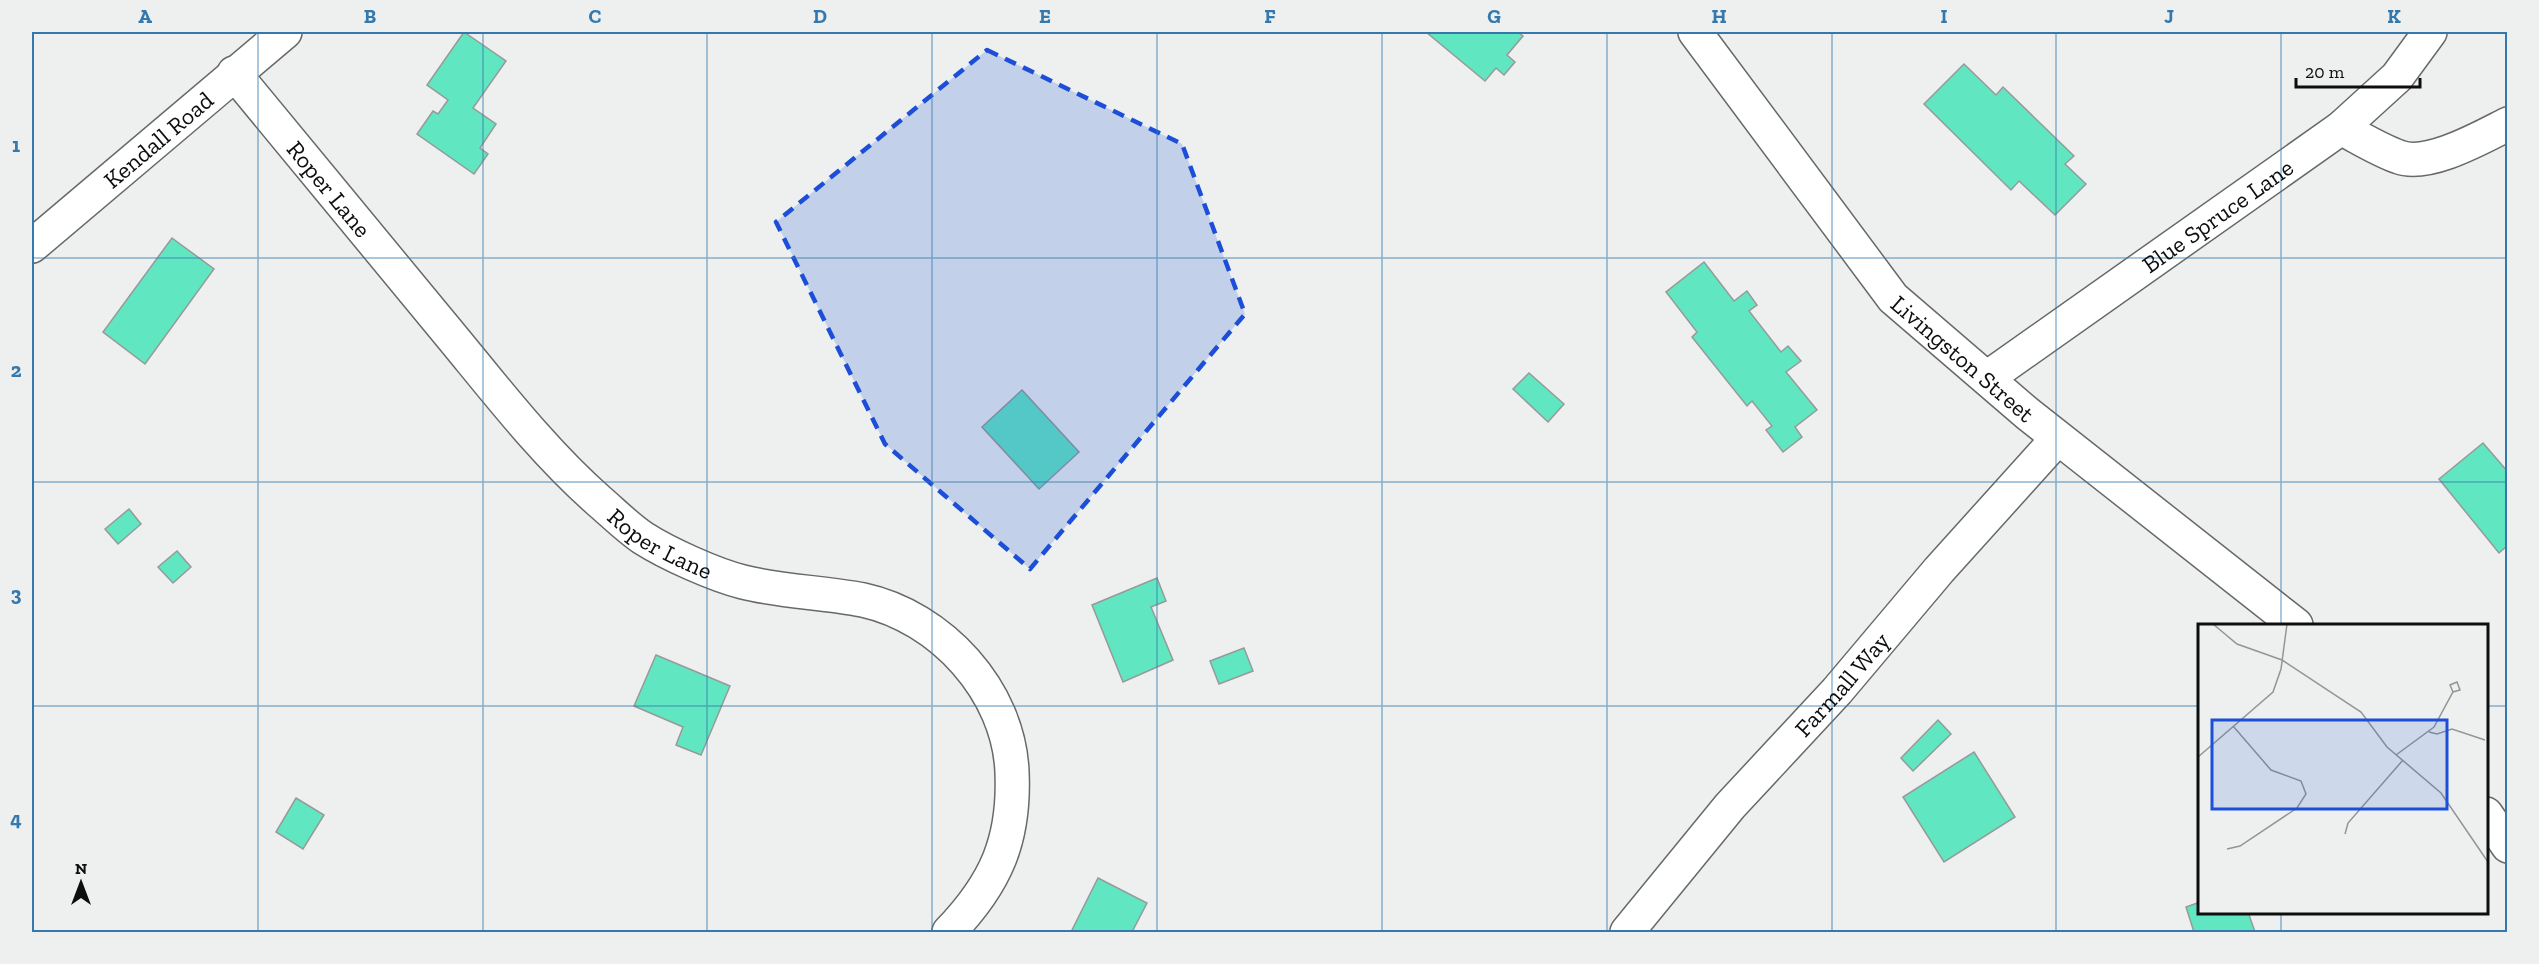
<svg xmlns="http://www.w3.org/2000/svg" width="2539" height="964" font-family="'Zilla Slab',serif">
  <style>
    .building { fill: #61e6c2; stroke: #969a99; stroke-width: 1.5 }
    .lines { fill: none; stroke-linecap: round; stroke-linejoin: round }
    .minor-casing { stroke: #666a67; stroke-width: 36 }
    .minor { stroke: #fff; stroke-width: 33 }
    .marked { fill: #1d4ed8; fill-opacity: 0.2; stroke: #1d4ed8; stroke-width: 4.5; stroke-dasharray: 12 8; stroke-linejoin: round }
    .grid { fill: none; stroke: #3478ad; stroke-width: 1.5; stroke-opacity: 0.55 }
    .labels { text-anchor: middle; dominant-baseline: central; stroke-width: 6; stroke-linejoin: round; paint-order: stroke }
    .street-label { font-size: 24px; fill: #0d0e0d; stroke: #edf0ee }
    .inset-road { fill: none; stroke: #939694; stroke-width: 1.5 }
    .view { fill: #1d4ed8; fill-opacity: 0.15; stroke: #1d4ed8; stroke-width: 3 }
    .inset-edge { fill: none; stroke: #0d0e0d; stroke-width: 3 }
    .neatline { fill: none; stroke: #3478ad; stroke-width: 2 }
    .grid-label { font-size: 20px; text-anchor: middle; font-weight: bold; fill: #3478ad }
  </style>
  <rect width="100%" height="100%" fill="#edf0ee"/>
  <!-- building -->
  <g class="building">
    <polygon points="464,32 506,61 473,108 496,124 480,148 488,154 474,174 417,134 433,111 438,114 448,100 427,85"/>
    <polygon points="1426,32 1518,32 1523,36 1507,55 1515,62 1504,75 1496,68 1485,81"/>
    <polygon points="1964,64 1996,95 2003,87 2074,156 2065,164 2086,184 2055,215 2019,181 2011,190 1924,104"/>
    <polygon points="172,238 214,269 145,364 103,332"/>
    <polygon points="1704,262 1734,301 1747,291 1757,305 1749,311 1781,352 1788,346 1801,361 1786,372 1817,410 1795,427 1802,437 1783,452 1766,430 1772,426 1752,401 1747,406 1692,337 1697,332 1666,292"/>
    <polygon points="1529,373 1564,404 1548,422 1513,389"/>
    <polygon points="1022,390 1079,452 1039,489 982,427"/>
    <polygon points="2483,443 2508,472 2508,545 2499,553 2439,479"/>
    <polygon points="129,509 141,524 118,544 105,529"/>
    <polygon points="177,551 191,567 173,583 158,567"/>
    <polygon points="1157,578 1166,601 1151,607 1173,660 1123,682 1092,605"/>
    <polygon points="1244,648 1253,671 1219,684 1210,661"/>
    <polygon points="656,655 730,686 701,755 676,745 683,727 634,706"/>
    <polygon points="1938,720 1951,734 1913,771 1901,758"/>
    <polygon points="1974,752 2015,817 1944,862 1903,797"/>
    <polygon points="296,798 324,815 303,849 276,832"/>
    <polygon points="1098,878 1147,903 1132,932 1071,932"/>
    <polygon points="2200,902 2200,912 2248,912 2255,932 2194,932 2186,907"/>
  </g>
  <g class="lines">
    <!-- minor casing -->
    <g class="minor-casing">
      <g id="minor">
        <path id="s1" d="M1695,32L1893,298L2028,414L2296,625"/>
        <path id="s2" d="M234,73C303,157 373,241 442,325C492,385 540,449 599,501C613,513 628,528 643,538C668,554 715,575 743,582C782,592 823,592 863,600C941,617 1009,691 1012,772C1015,840 996,883 949,932"/>
        <path d="M2341,128C2360,138 2379,150 2399,157C2428,168 2482,137 2508,124"/>
        <path id="s3" d="M32,246L285,32"/>
        <path id="s4" d="M1987,378L2341,128L2397,77L2430,32"/>
        <polyline points="2486,814 2508,846"/>
        <path id="s5" d="M1627,932L1730,806L1837,691L1939,570L2058,438"/>
      </g>
    </g>
    <!-- minor -->
    <use href="#minor" class="minor"/>
  </g>
  <!-- marked area -->
  <path class="marked" d="M987,50L1182,144L1245,314L1030,569L885,444L776,222Z"/>
  <!-- grid -->
  <path class="grid" d="M258,32V932M483,32V932M707,32V932M932,32V932M1157,32V932M1382,32V932M1607,32V932M1832,32V932M2056,32V932M2281,32V625M32,258H2508M32,482H2508M32,706H2200M2486,706H2508M2281,912V932"/>
  <g class="labels">
    <!-- street labels -->
    <g class="street-label">
      <text stroke="none"><textPath href="#s3" startOffset="165">Kendall Road</textPath></text>
      <text stroke="none"><textPath href="#s2" startOffset="150">Roper Lane</textPath></text>
      <text stroke="none"><textPath href="#s4" startOffset="282">Blue Spruce Lane</textPath></text>
      <text stroke="none"><textPath href="#s1" startOffset="424">Livingston Street</textPath></text>
      <text stroke="none"><textPath href="#s2" startOffset="638">Roper Lane</textPath></text>
      <text stroke="none"><textPath href="#s5" startOffset="328">Farmall Way</textPath></text>
    </g>
  </g>
  <!-- overview -->
  <g transform="translate(2198 624)">
    <rect width="290" height="290" fill="#edf0ee"/>
    <path class="inset-road" d="M15,0L39,20L84,36L163,88L189,123L243,169L290,238M231,108L239,110L254,105L287,116M198,131L236,103L255,68L262,66L259,58L252,61L255,68M0,133L75,68L83,45L89,0M147,210L150,199L205,136M29,225L42,222L99,184L108,170L103,157L73,146L35,102"/>
    <path class="view" d="M14,96H249V185H14Z"/>
    <rect width="290" height="290" class="inset-edge"/>
  </g>
  <!-- border -->
  <rect width="2539" height="964" fill="none" stroke="#edf0ee" stroke-width="66"/>
  <!-- north arrow -->
  <g transform="translate(81 883)" stroke="#edf0ee" stroke-width="4.5" paint-order="stroke">
  <path d="M0-4.5L10 22L0 15L-10 22Z" fill="#0d0e0d"/>
  <text y="-9" font-size="16" font-weight="bold" text-anchor="middle" fill="#0d0e0d">N</text>
  </g>
  <!-- scale -->
  <path d="M2296 78v9h124v-9" fill="none" stroke="#0d0e0d" stroke-width="3"/>
  <text x="2305" y="78" font-size="18" fill="#0d0e0d" stroke="#edf0ee" stroke-width="4.5" paint-order="stroke">20 m</text>
  <rect x="33" y="33" width="2473" height="898" class="neatline"/>
  <g class="grid-label">
    <text x="145" y="23">A</text>
    <text x="370" y="23">B</text>
    <text x="595" y="23">C</text>
    <text x="820" y="23">D</text>
    <text x="1045" y="23">E</text>
    <text x="1270" y="23">F</text>
    <text x="1494" y="23">G</text>
    <text x="1719" y="23">H</text>
    <text x="1944" y="23">I</text>
    <text x="2169" y="23">J</text>
    <text x="2394" y="23">K</text>
    <text x="16" y="152">1</text>
    <text x="16" y="377">2</text>
    <text x="16" y="601">3</text>
    <text x="16" y="826">4</text>
  </g>
</svg>
